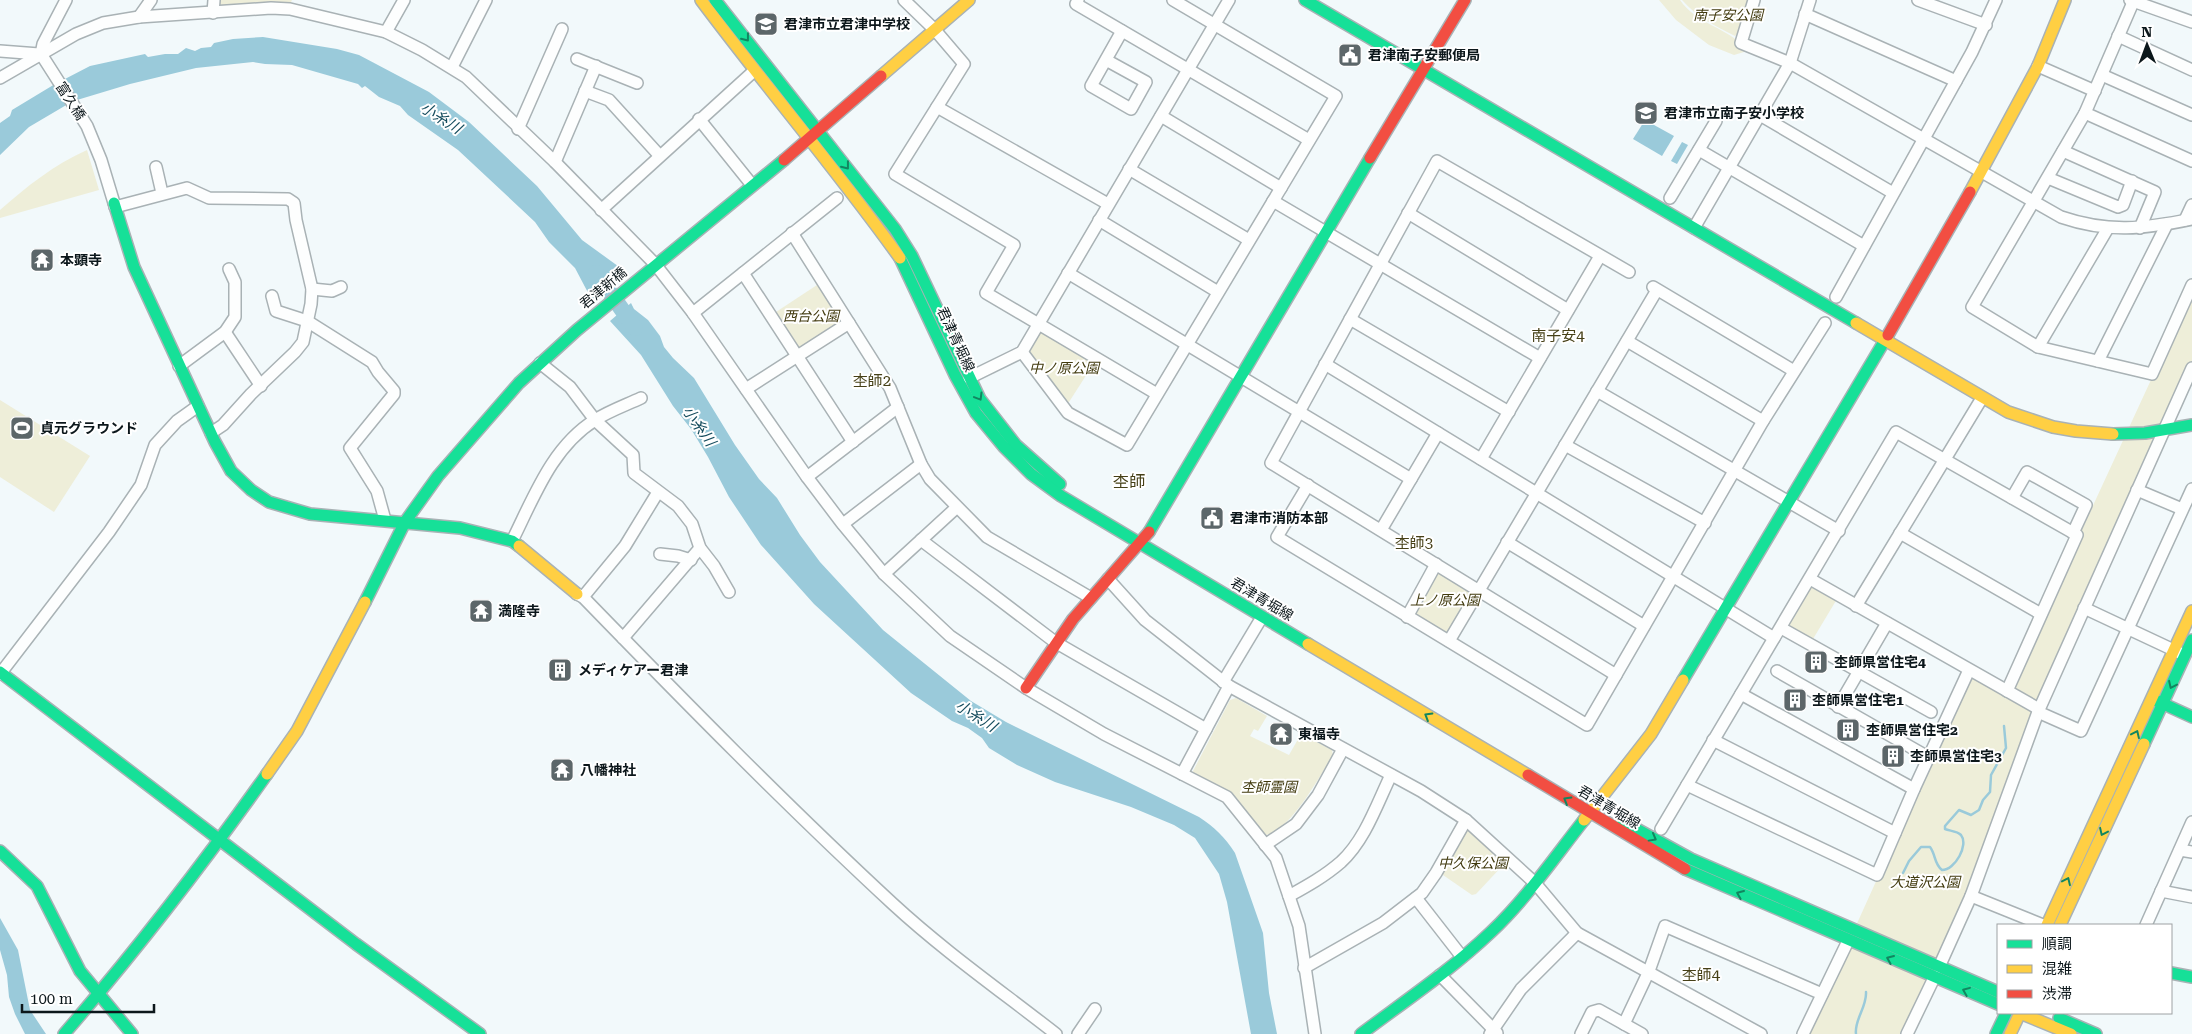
<svg xmlns="http://www.w3.org/2000/svg" width="2192" height="1034" font-family="'Roboto Serif','Noto Sans JP',serif">
  <style>
    .green { fill: #eeeed9 }
    .water { fill: #9acada }
    .pier { fill: #f2f9fb }
    .lines { fill: none; stroke-linecap: round; stroke-linejoin: round }
    .stream { stroke: #9acada; stroke-width: 2.5 }
    .river { stroke: #9acada; stroke-width: 16 }
    .street-casing { stroke: #a9b2b5; stroke-width: 14 }
    .fast-casing { stroke: #a9b2b5; stroke-width: 14 }
    .slow-casing { stroke: #a9b2b5; stroke-width: 14 }
    .jam-casing { stroke: #a9b2b5; stroke-width: 14 }
    .street { stroke: #fdfefe; stroke-width: 11 }
    .fast { stroke: #16e098; stroke-width: 11 }
    .slow { stroke: #ffcf43; stroke-width: 11 }
    .jam { stroke: #f24e42; stroke-width: 11 }
    .oneway { stroke: #128660 }
    .labels { text-anchor: middle; dominant-baseline: central; stroke-width: 4; stroke-linejoin: round; paint-order: stroke }
    .park-label { font-size: 14px; font-style: italic; fill: #413a0e; stroke: #fff }
    .poi-label { font-size: 14px; font-weight: bold; fill: #0c171b; stroke: #fff; text-anchor: start }
    .street-label { font-size: 14px; fill: #0c171b; stroke: #fff }
    .water-label { font-size: 15px; font-style: italic; fill: #164d5e; stroke: #fff }
    .neighbourhood-label { font-size: 15px; fill: #464017; stroke: #fff }
    .quarter-label { font-size: 16px; fill: #464017; stroke: #fff }
  </style>
  <rect width="100%" height="100%" fill="#f2f9fb"/>
  <!-- green -->
  <g class="green">
    <polygon points="217,0 292,0 290,4 220,10"/>
    <path d="M1659,0H1680C1696,24 1727,27 1745,48L1744,52L1734,55L1709,45L1676,20Z"/>
    <path d="M1682,0H1752L1743,29L1735,36C1715,26 1697,17 1682,0Z"/>
    <path d="M87,150L99,190L0,218V210C26,187 55,164 87,150Z"/>
    <polygon points="817,285 819,285 841,320 839,325 802,350 797,348 776,312"/>
    <polygon points="2192,291 2192,364 2038,703 1968,895 1903,1034 1807,1034 1968,678 1971,677 2006,694"/>
    <polygon points="1042,330 1094,363 1069,402 1065,403 1027,350 1037,332"/>
    <polygon points="0,400 90,456 54,512 0,477"/>
    <polygon points="1442,573 1472,591 1472,595 1448,633 1444,634 1416,616 1415,612 1436,574"/>
    <polygon points="1813,586 1837,599 1813,639 1788,625 1810,587"/>
    <path d="M1236,698L1267,716L1258,731L1254,729L1250,736L1289,755L1301,734L1332,750L1333,755C1321,774 1288,836 1263,835L1192,773L1230,700Z"/>
    <polygon points="1469,827 1505,863 1476,894 1472,895 1443,875 1442,870 1464,829"/>
  </g>
  <!-- water -->
  <g class="water">
    <polygon points="263,37 337,49 359,55 429,92 469,122 537,186 582,240 622,269 626,276 594,304 575,268 549,242 535,222 458,150 408,115 400,106 379,97 365,86 362,88 358,84 292,65 265,64 253,62 196,68 130,84 77,100 63,80 90,66 145,54 148,57 165,54 178,54 186,48 195,51 201,48 211,47 214,43 233,39"/>
    <polygon points="55,84 68,104 29,127 0,155 0,123 10,116 12,110"/>
    <polygon points="1645,120 1674,136 1662,156 1633,139"/>
    <polygon points="1682,142 1688,145 1677,164 1671,161"/>
    <path d="M631,303L634,309L648,320L660,336L664,347L673,358L694,378L735,445L759,479L777,498L800,535L820,562L883,630L971,701L1006,722L1199,817C1214,827 1225,837 1235,853L1263,933L1269,993L1277,1034H1251L1227,902L1219,874L1195,838L1174,825L1131,807L1055,782L1017,765L989,748L982,738L968,728L952,721L911,693L814,604L761,545L729,497L708,457L691,429L673,406L641,355L610,321Z"/>
    <polygon points="0,918 18,950 30,1010 46,1034 25,1034 15,1014 9,997 7,975 0,950"/>
  </g>
  <!-- pier -->
  <polygon class="pier" points="628,274 628,278 595,306 592,305"/>
  <g class="lines">
    <!-- stream -->
    <g class="stream">
      <path d="M1903,873L1909,861L1921,847H1930C1936,855 1934,864 1942,870C1955,870 1969,845 1961,835C1957,831 1950,831 1945,829V826L1959,810L1971,815L1979,810L1983,800L1990,792L1991,775L2006,748L2004,726"/>
      <path d="M1856,1034C1854,1020 1867,1007 1866,992"/>
    </g>
    <!-- river -->
    <polyline class="river" points="596,273 635,328"/>
    <!-- street casing -->
    <g class="street-casing">
      <g id="street">
        <polyline points="66,0 43,44 41,54 87,126 101,160 114,203"/>
        <polyline points="904,0 935,30 964,64 895,174 1014,245 986,293 1157,394"/>
        <polyline points="1078,0 1076,4 1309,140"/>
        <path d="M1754,0L1741,43L1790,63L2061,217C2108,233 2144,229 2192,219"/>
        <polyline points="1918,0 1986,25"/>
        <polyline points="2130,0 2192,22"/>
        <polyline points="2134,0 2085,113 1972,307 2038,347 2152,374 2192,285"/>
        <polyline points="213,13 214,0"/>
        <polyline points="1805,14 1956,81"/>
        <polyline points="139,17 151,0"/>
        <polyline points="386,32 404,0"/>
        <polyline points="2118,36 2192,70"/>
        <polyline points="0,51 39,54"/>
        <polyline points="577,59 637,83"/>
        <polyline points="1106,60 1146,82 1131,109 1091,86 1122,31"/>
        <polyline points="2038,66 2095,91"/>
        <polyline points="452,67 486,0"/>
        <polyline points="2102,75 2192,115"/>
        <polyline points="0,78 76,34 103,23 139,17 271,8 290,9 386,32 422,50 466,77 555,162 655,264 693,313 807,477 841,522 884,574 950,636 1026,688 1104,734 1227,797 1276,858 1299,926 1315,1034"/>
        <polyline points="585,91 609,100 659,155"/>
        <polyline points="937,107 1108,204"/>
        <polyline points="2085,113 2192,161"/>
        <polyline points="1760,115 1893,193"/>
        <polyline points="1161,116 1281,188"/>
        <polyline points="699,119 752,185"/>
        <polyline points="518,129 562,29"/>
        <polyline points="1699,150 1864,246"/>
        <polyline points="2063,151 2155,192 2140,228"/>
        <polyline points="555,162 596,66"/>
        <polyline points="156,167 162,193"/>
        <polyline points="1129,169 1249,240"/>
        <polyline points="2048,178 2118,207 2123,205 2132,181"/>
        <polyline points="1670,198 1716,121"/>
        <polyline points="1273,201 1540,358"/>
        <polyline points="115,207 187,188 209,198 288,199 294,203 296,220 312,289 311,304 303,342 295,352 251,394 223,425 211,433"/>
        <polyline points="601,210 754,71"/>
        <polyline points="1408,213 1568,310"/>
        <polyline points="1099,220 1218,292"/>
        <polyline points="2185,220 2192,205"/>
        <polyline points="1694,228 1790,63 1810,0"/>
        <polyline points="792,233 890,388 921,464 930,479 987,537 1091,598"/>
        <polyline points="743,273 853,442"/>
        <polyline points="1068,273 1411,479"/>
        <polyline points="1653,287 1794,371"/>
        <polyline points="312,289 332,291 341,287"/>
        <polyline points="272,296 276,311 307,321 372,362 378,372 394,391 394,394 350,448 377,491 385,520"/>
        <polyline points="1836,297 1972,52 1996,0"/>
        <polyline points="693,313 837,198"/>
        <polyline points="1350,319 1509,412"/>
        <polyline points="225,332 261,386"/>
        <polyline points="1627,341 1763,421"/>
        <polyline points="2038,347 2108,228"/>
        <polyline points="1022,352 1068,413 1127,445 1336,96 1173,0"/>
        <polyline points="2098,361 2167,224"/>
        <polyline points="540,363 570,387 595,420 633,455 634,473 678,506 692,524 700,548 714,566 729,592"/>
        <polyline points="1325,364 1774,638"/>
        <polyline points="179,366 225,332 235,317 235,282 229,269"/>
        <polyline points="969,378 1022,352 1229,0"/>
        <polyline points="746,389 849,323"/>
        <polyline points="1597,391 1839,531"/>
        <polyline points="1565,445 1705,523"/>
        <polyline points="1481,459 1600,256"/>
        <polyline points="807,477 898,407"/>
        <polyline points="1308,485 1277,537 1587,725 1763,421 1825,323"/>
        <polyline points="2137,490 2182,509"/>
        <polyline points="2012,498 2027,472 2086,505 2073,533"/>
        <polyline points="843,524 921,464"/>
        <polyline points="1381,530 1438,433"/>
        <polyline points="1900,533 2041,614"/>
        <polyline points="921,540 1055,642 1206,729"/>
        <path d="M512,541C534,497 552,447 595,420C609,411 626,405 641,398"/>
        <polyline points="1507,542 1644,626"/>
        <polyline points="660,554 678,556 691,560"/>
        <polyline points="884,574 956,508"/>
        <polyline points="1108,579 1145,620 1229,686 1421,791 1466,820 1535,883 1577,933 1761,1034"/>
        <polyline points="1810,579 2039,709"/>
        <path d="M577,594L583,597C684,701 786,805 893,904C944,951 1001,991 1056,1034"/>
        <polyline points="583,597 625,546 658,492"/>
        <polyline points="1856,606 1982,398"/>
        <polyline points="2084,608 2180,653"/>
        <polyline points="1407,617 1436,564"/>
        <polyline points="1781,628 1931,712"/>
        <polyline points="623,638 700,548"/>
        <polyline points="1449,641 1657,290"/>
        <polyline points="1777,671 1928,757"/>
        <polyline points="0,674 109,532 141,485 155,445 177,421 198,406"/>
        <polyline points="1616,675 1271,463 1437,161 1629,272"/>
        <polyline points="1223,682 1262,617"/>
        <polyline points="1741,694 1914,789"/>
        <polyline points="1838,707 1887,623"/>
        <polyline points="2038,712 2081,731 2192,489"/>
        <polyline points="1713,740 1895,833"/>
        <polyline points="1182,774 1229,686"/>
        <polyline points="1687,785 1877,875 1914,789 1969,670"/>
        <polyline points="1661,829 1896,432 2077,535 2007,691"/>
        <polyline points="1265,845 1296,824 1318,795 1343,749"/>
        <polyline points="2180,850 2192,852"/>
        <polyline points="2161,891 2192,897"/>
        <path d="M1289,896C1307,886 1325,876 1341,862C1365,840 1377,804 1391,775"/>
        <polyline points="1971,896 2043,925"/>
        <polyline points="1416,898 1462,957"/>
        <polyline points="2146,925 2192,822"/>
        <polyline points="1939,967 1971,896 2038,712 2192,368"/>
        <polyline points="1304,968 1383,923 1422,893 1436,873 1466,820"/>
        <polyline points="1440,975 1497,1033"/>
        <polyline points="1624,1024 1649,971 1665,926 1822,994"/>
        <polyline points="1078,1034 1095,1009"/>
        <polyline points="1490,1034 1521,989 1577,933"/>
        <polyline points="1581,1034 1592,1012 1599,1010 1642,1034"/>
        <polyline points="1803,1034 1848,941"/>
        <polyline points="1907,1034 1934,978"/>
      </g>
    </g>
    <!-- fast casing -->
    <g class="fast-casing">
      <g id="fast">
        <polyline points="715,0 895,229 912,256 980,399 1016,445 1060,484"/>
        <polyline points="1305,0 1856,323"/>
        <polyline points="114,203 134,267 215,442 231,471 251,490 269,502 310,514 460,528 512,541 519,546"/>
        <polyline points="900,258 955,375 976,413 1004,447 1031,474 1061,496 1308,644"/>
        <polyline points="2113,434 2145,433 2192,425"/>
        <polyline points="1149,532 1370,158"/>
        <polyline points="365,602 405,522 438,476 519,383 577,330 784,160"/>
        <polyline points="0,672 356,944 480,1034"/>
        <polyline points="1683,680 1888,335"/>
        <polyline points="2155,700 2192,717"/>
        <polyline points="2144,744 2192,640"/>
        <polyline points="1622,821 1691,859 1998,992"/>
        <polyline points="0,851 37,886 80,971 132,1034"/>
        <polyline points="1685,869 1998,1004"/>
        <polyline points="2171,973 2192,977"/>
        <polyline points="2059,1018 2096,1034"/>
        <path d="M64,1034C136,951 203,864 267,774"/>
        <path d="M1361,1034C1405,1001 1451,970 1491,932C1526,899 1554,858 1584,820"/>
        <polyline points="1996,1034 2006,1013"/>
      </g>
    </g>
    <!-- slow casing -->
    <g class="slow-casing">
      <g id="slow">
        <path d="M701,0C766,87 837,170 900,258"/>
        <polyline points="881,76 969,0"/>
        <polyline points="1970,192 2038,66 2065,0"/>
        <polyline points="1856,323 2008,412 2053,427 2076,431 2113,434"/>
        <polyline points="519,546 577,594"/>
        <polyline points="1308,644 1528,775"/>
        <polyline points="267,774 297,731 365,602"/>
        <polyline points="1584,820 1651,734 1683,680"/>
        <polyline points="2047,925 2192,611"/>
        <polyline points="2060,925 2144,744"/>
        <polyline points="2020,1013 2071,1034"/>
        <polyline points="2010,1034 2020,1013"/>
      </g>
    </g>
    <!-- jam casing -->
    <g class="jam-casing">
      <g id="jam">
        <polyline points="1370,158 1465,0"/>
        <polyline points="784,160 881,76"/>
        <polyline points="1888,335 1970,192"/>
        <polyline points="1026,688 1073,619 1149,532"/>
        <polyline points="1528,775 1685,869"/>
      </g>
    </g>
    <!-- street -->
    <use href="#street" class="street"/>
    <!-- fast -->
    <use href="#fast" class="fast"/>
    <!-- slow -->
    <use href="#slow" class="slow"/>
    <!-- jam -->
    <use href="#jam" class="jam"/>
  </g>
  <!-- one-way arrows -->
  <defs><path id="oneway-chevron" d="M-2-3.5L2.5 0L-2 3.5" fill="none" stroke-width="1.6" stroke-linecap="round" stroke-linejoin="round" transform="scale(1.25)"/></defs>
  <g class="oneway">
    <use href="#oneway-chevron" transform="translate(746 38) rotate(52)"/>
    <use href="#oneway-chevron" transform="translate(846 166) rotate(52)"/>
    <use href="#oneway-chevron" transform="translate(979 397) rotate(59)"/>
    <use href="#oneway-chevron" transform="translate(2172 685) rotate(115)"/>
    <use href="#oneway-chevron" transform="translate(1428 716) rotate(-149)"/>
    <use href="#oneway-chevron" transform="translate(2136 734) rotate(-65)"/>
    <use href="#oneway-chevron" transform="translate(1567 800) rotate(-149)"/>
    <use href="#oneway-chevron" transform="translate(2103 832) rotate(115)"/>
    <use href="#oneway-chevron" transform="translate(1653 838) rotate(29)"/>
    <use href="#oneway-chevron" transform="translate(2067 881) rotate(-65)"/>
    <use href="#oneway-chevron" transform="translate(1740 894) rotate(-157)"/>
    <use href="#oneway-chevron" transform="translate(1890 959) rotate(-157)"/>
    <use href="#oneway-chevron" transform="translate(1966 991) rotate(-158)"/>
  </g>
  <!-- icons -->
  <defs>
    <g id="school-square" transform="scale(1.25)"><rect x="-9" y="-9" width="18" height="18" rx="4" fill="#5c6669" stroke="#fff"/><path d="M0-5L7-2L0 1L-7-2ZM-4 1L0 2.5L4 1V4Q0 6-4 4Z" fill="#fff"/></g>
    <g id="civic-square" transform="scale(1.25)"><rect x="-9" y="-9" width="18" height="18" rx="4" fill="#5c6669" stroke="#fff"/><path d="M-.6-6.5H3V-4.5H.6V-3L4-1V1h2V6H-6V1h2V-1L-.6-3ZM-1.2 2.5V6h2.4V2.5Z" fill="#fff"/></g>
    <g id="temple-square" transform="scale(1.25)"><rect x="-9" y="-9" width="18" height="18" rx="4" fill="#5c6669" stroke="#fff"/><path d="M0-6L5-2H3V0L6.5 2.5H4V6H1.5V3h-3V6H-4V2.5H-6.5L-3 0V-2H-5Z" fill="#fff"/></g>
    <g id="stadium-square" transform="scale(1.25)"><rect x="-9" y="-9" width="18" height="18" rx="4" fill="#5c6669" stroke="#fff"/><path d="M0-5a6.5 5 0 1 0 0 10a6.5 5 0 1 0 0-10ZM-3.5-1.8h7v3.6h-7Z" fill="#fff"/></g>
    <g id="building-square" transform="scale(1.25)"><rect x="-9" y="-9" width="18" height="18" rx="4" fill="#5c6669" stroke="#fff"/><path d="M-4-6H4V6H1V3H-1V6H-4ZM-2.5-4.3h1.7v1.8h-1.7ZM.8-4.3h1.7v1.8H.8ZM-2.5-1h1.7V.8h-1.7ZM.8-1h1.7V.8H.8Z" fill="#fff"/></g>
  </defs>
  <g fill-rule="evenodd">
    <use href="#school-square" x="766" y="24"/>
    <use href="#civic-square" x="1350" y="55"/>
    <use href="#school-square" x="1646" y="113"/>
    <use href="#temple-square" x="42" y="260"/>
    <use href="#stadium-square" x="22" y="428"/>
    <use href="#civic-square" x="1212" y="518"/>
    <use href="#temple-square" x="481" y="611"/>
    <use href="#building-square" x="1816" y="662"/>
    <use href="#building-square" x="560" y="670"/>
    <use href="#building-square" x="1795" y="700"/>
    <use href="#building-square" x="1848" y="730"/>
    <use href="#temple-square" x="1281" y="734"/>
    <use href="#building-square" x="1893" y="756"/>
    <use href="#temple-square" x="562" y="770"/>
  </g>
  <g class="labels">
    <!-- park labels -->
    <g class="park-label">
      <text x="1728" y="15">南子安公園</text>
      <text x="811" y="316">西台公園</text>
      <text x="1064" y="368">中ノ原公園</text>
      <text x="1445" y="600">上ノ原公園</text>
      <text x="1269" y="787">杢師霊園</text>
      <text x="1473" y="863">中久保公園</text>
      <text x="1925" y="882">大道沢公園</text>
    </g>
    <!-- poi labels -->
    <g class="poi-label">
      <text x="784" y="24">君津市立君津中学校</text>
      <text x="1368" y="55">君津南子安郵便局</text>
      <text x="1664" y="113">君津市立南子安小学校</text>
      <text x="60" y="260">本顕寺</text>
      <text x="40" y="428">貞元グラウンド</text>
      <text x="1230" y="518">君津市消防本部</text>
      <text x="498" y="611">満隆寺</text>
      <text x="1834" y="662">杢師県営住宅4</text>
      <text x="578" y="670">メディケアー君津</text>
      <text x="1812" y="700">杢師県営住宅1</text>
      <text x="1866" y="730">杢師県営住宅2</text>
      <text x="1298" y="734">東福寺</text>
      <text x="1910" y="756">杢師県営住宅3</text>
      <text x="580" y="770">八幡神社</text>
    </g>
    <!-- street labels -->
    <g class="street-label">
      <text transform="translate(71 101) rotate(57)">富久橋</text>
      <text transform="translate(603 288) rotate(-40)">君津新橋</text>
      <text transform="translate(956 339) rotate(65)">君津青堀線</text>
      <text transform="translate(1262 599) rotate(31)">君津青堀線</text>
      <text transform="translate(1609 807) rotate(31)">君津青堀線</text>
    </g>
    <!-- water labels -->
    <g class="water-label">
      <text transform="translate(441 118) rotate(32)">小糸川</text>
      <text transform="translate(699 426) rotate(55)">小糸川</text>
      <text transform="translate(976 716) rotate(32)">小糸川</text>
    </g>
    <!-- neighbourhood labels -->
    <g class="neighbourhood-label">
      <text x="1558" y="336">南子安4</text>
      <text x="872" y="381">杢師2</text>
      <text x="1414" y="543">杢師3</text>
      <text x="1701" y="975">杢師4</text>
    </g>
    <!-- quarter labels -->
    <g class="quarter-label">
      <text x="1129" y="481">杢師</text>
    </g>
  </g>
  <!-- legend -->
  <rect x="1997" y="924" width="175" height="90" fill="#ffffff" stroke="#9ea2a4"/>
  <rect x="2007" y="940" width="25" height="8" fill="#16e098" stroke="#9ea2a4"/>
  <text x="2042" y="949" font-size="15" fill="#0c171b">順調</text>
  <rect x="2007" y="965" width="25" height="8" fill="#ffcf43" stroke="#9ea2a4"/>
  <text x="2042" y="974" font-size="15" fill="#0c171b">混雑</text>
  <rect x="2007" y="990" width="25" height="8" fill="#f24e42" stroke="#9ea2a4"/>
  <text x="2042" y="999" font-size="15" fill="#0c171b">渋滞</text>
  <!-- north arrow -->
  <g transform="translate(2147 45) rotate(359)" stroke="#ffffff" stroke-width="4" paint-order="stroke">
  <path d="M0-4L9 19L0 12L-9 19Z" fill="#0c171b"/>
  <text y="-8" font-size="14" font-weight="bold" text-anchor="middle" fill="#0c171b">N</text>
  </g>
  <!-- scale -->
  <path d="M22 1004v8h132v-8" fill="none" stroke="#0c171b" stroke-width="2.5"/>
  <text x="30" y="1004" font-size="15" fill="#0c171b" stroke="#ffffff" stroke-width="4" paint-order="stroke">100 m</text>
</svg>
